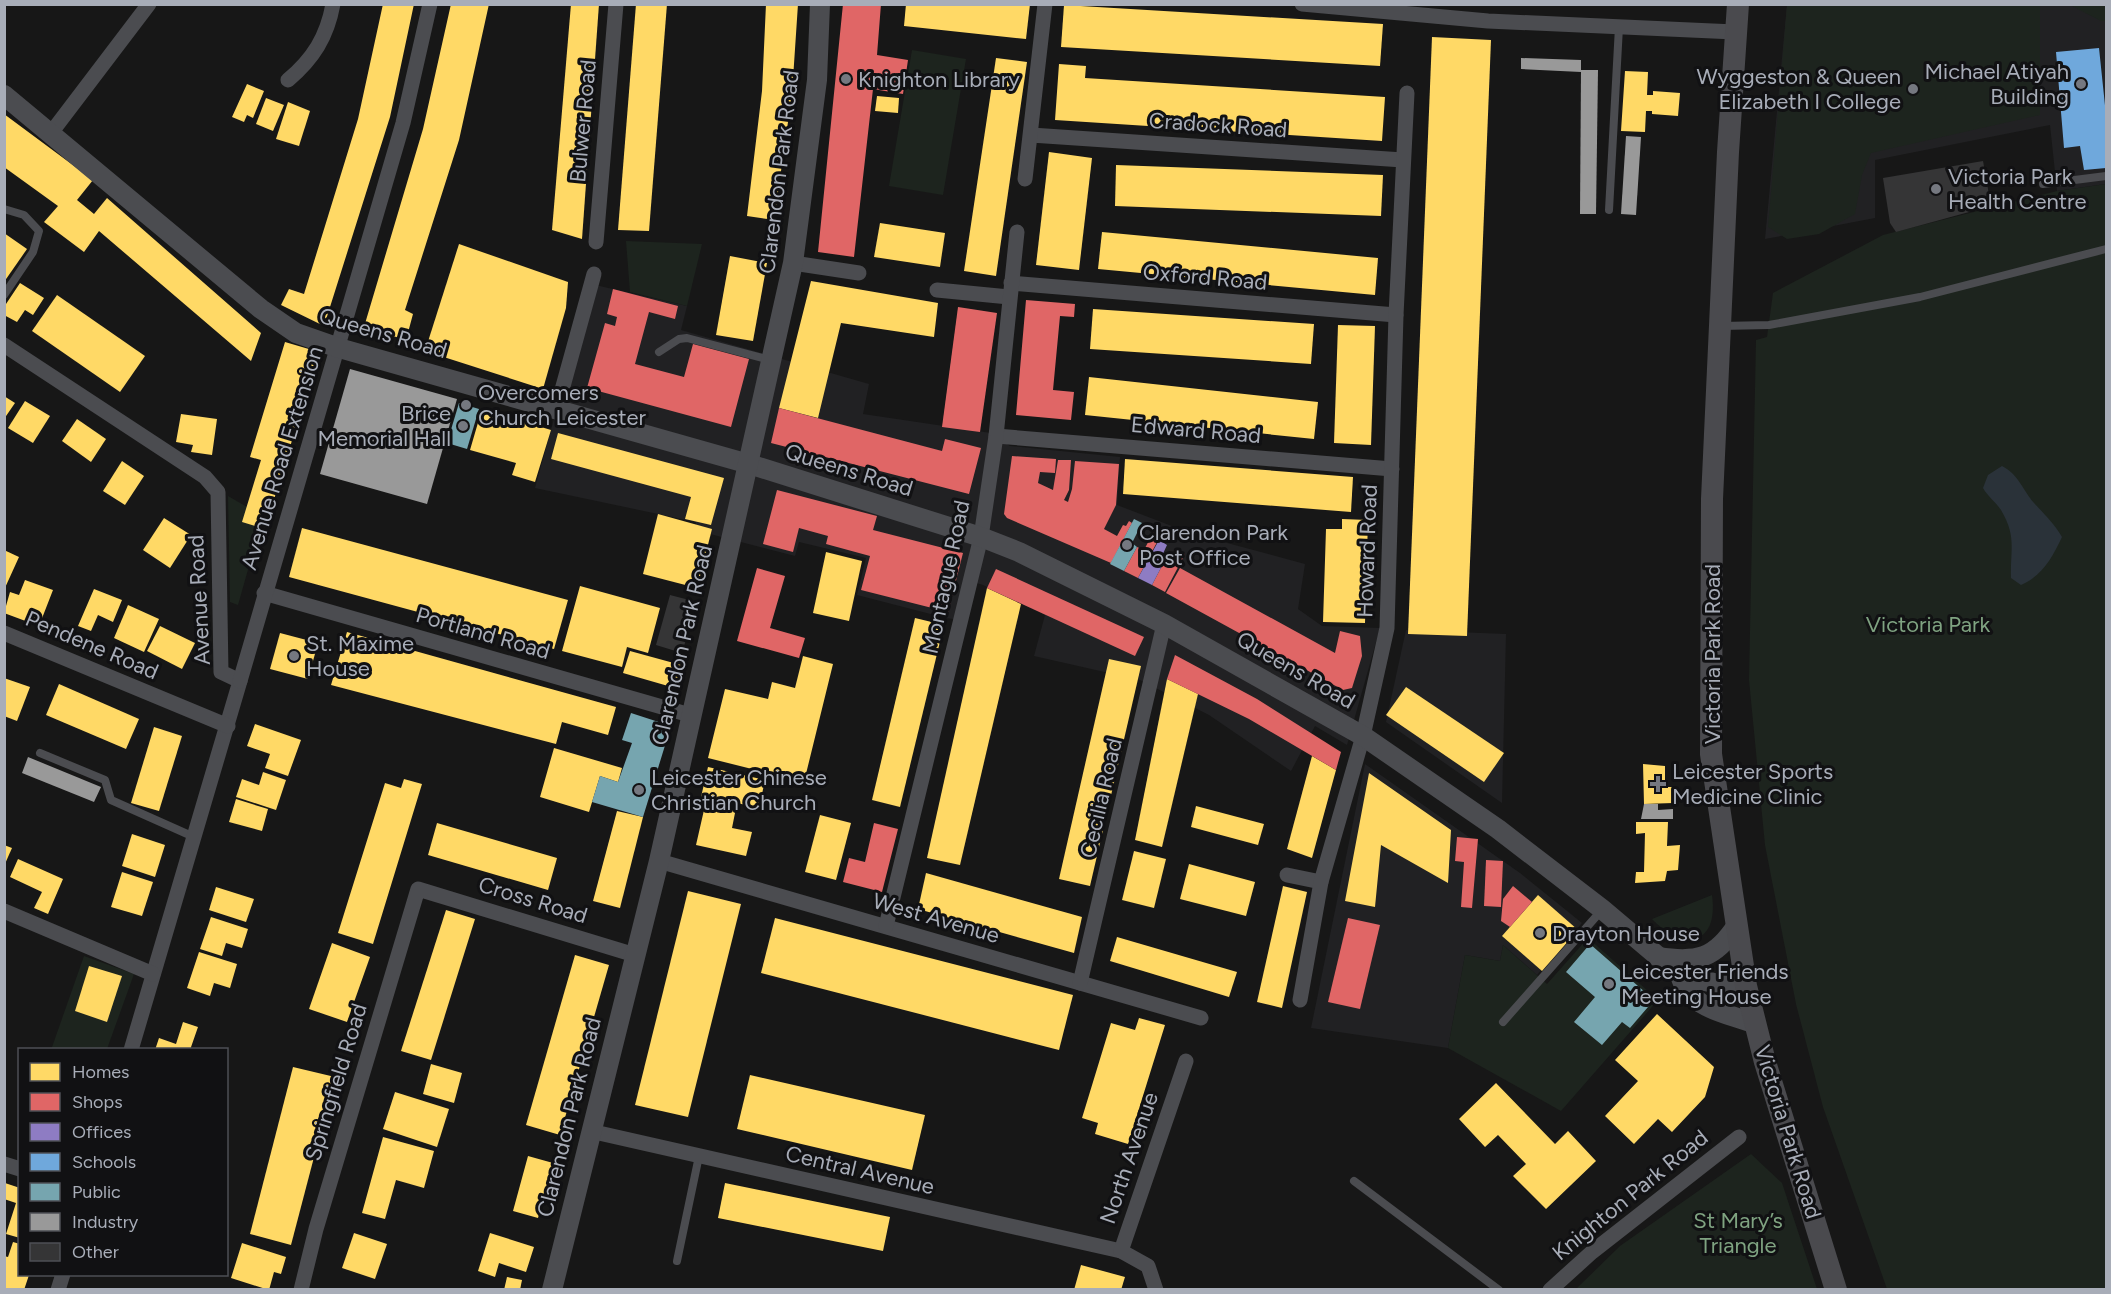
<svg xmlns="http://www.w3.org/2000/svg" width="2111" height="1294" font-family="Figtree,sans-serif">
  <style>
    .built { fill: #212123 }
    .green { fill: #1d241e }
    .water { fill: #2a3239 }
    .homes { fill: #ffd966 }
    .shops { fill: #e06666 }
    .offices { fill: #8e7cc3 }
    .schools { fill: #6fa8dc }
    .public { fill: #76a5af }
    .industry { fill: #999 }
    .building { fill: #353536 }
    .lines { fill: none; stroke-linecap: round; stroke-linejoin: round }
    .service { stroke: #4b4c50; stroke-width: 8 }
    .minor { stroke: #4b4c50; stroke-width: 15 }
    .tertiary { stroke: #4b4c50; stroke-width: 20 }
    .secondary { stroke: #4a4a4e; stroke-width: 22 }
    .poi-dot { fill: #757880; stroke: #111113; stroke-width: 2 }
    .labels { text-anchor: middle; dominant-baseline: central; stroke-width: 6; stroke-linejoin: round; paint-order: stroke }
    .poi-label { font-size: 22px; fill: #a8adb8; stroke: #111113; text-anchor: start }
    .street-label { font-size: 22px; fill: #a8adb8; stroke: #111113 }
    .park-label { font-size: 22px; fill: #7fa381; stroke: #111113 }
  </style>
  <rect width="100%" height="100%" fill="#171717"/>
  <!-- built -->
  <g class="built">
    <polygon points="1787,5 2106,5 2106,184 2057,191 2050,125 1875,160 1875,218 1765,239"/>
    <polygon points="591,284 687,306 681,330 869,384 863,414 991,433 1010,446 1120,457 1117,505 1190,533 1305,564 1298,609 1322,626 1380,628 1347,745 1315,726 1291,771 1209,715 1140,680 1034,656 1045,615 983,585 970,581 960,620 946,618 857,595 866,558 799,542 795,556 695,530 696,522 535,488"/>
    <polygon points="1406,630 1506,634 1502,803 1386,722"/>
    <polygon points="1365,764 1520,873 1582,923 1537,975 1503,945 1500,961 1465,955 1448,1048 1311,1028"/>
  </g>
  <!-- green -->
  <g class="green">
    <polygon points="1787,5 2040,5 2040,115 1871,153 1862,175 1855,214 1819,234 1787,239 1768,227"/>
    <polygon points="2070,5 2106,5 2106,21 2101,21"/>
    <polygon points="912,50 966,59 943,195 889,186"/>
    <polygon points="2106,184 2106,1289 1887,1289 1823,1107 1796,1004 1765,845 1749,680 1756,340 1767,337 1773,293 1883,235 2057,191"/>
    <polygon points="626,241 702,244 687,306 630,292"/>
    <polygon points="228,496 247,507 260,527 238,605 230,602"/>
    <path d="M1712,895C1719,946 1683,951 1652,919Z"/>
    <polygon points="1588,938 1658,1000 1561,1111 1448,1048 1465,955 1500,961 1503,945 1547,984"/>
    <polygon points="84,956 134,974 107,1049 51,1050"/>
    <polygon points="1751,1154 1782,1183 1817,1289 1576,1289 1620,1246"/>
  </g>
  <!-- water -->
  <path class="water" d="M2002,466C2019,475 2022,489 2034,503C2044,514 2054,523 2062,537C2052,558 2043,575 2021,585L2011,578C2010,549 2017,537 2001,510C1996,502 1988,497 1983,488L1988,475Z"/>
  <!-- homes -->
  <g class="homes">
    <polygon points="383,4 414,4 390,117 324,326 281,305 289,289 304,294 358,119"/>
    <polygon points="451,4 489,4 459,140 405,310 413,314 406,340 364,327 423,129"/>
    <polygon points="571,4 599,4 582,239 552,230"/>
    <polygon points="636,4 667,4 649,231 618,230"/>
    <polygon points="766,4 798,4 792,94 774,220 747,216 762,91"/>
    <polygon points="906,4 1030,4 1026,39 904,26"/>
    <polygon points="1064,5 1383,24 1380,66 1061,47"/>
    <polygon points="1432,37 1491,40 1467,636 1408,634"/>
    <polygon points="996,58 1027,62 996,276 964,271"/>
    <polygon points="1059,64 1086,66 1085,78 1385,97 1382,141 1055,120"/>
    <polygon points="1625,71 1648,72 1647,95 1653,95 1653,91 1680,93 1678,116 1652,114 1652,111 1646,111 1645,132 1621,131"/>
    <polygon points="247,84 264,91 253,118 247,115 244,122 232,117"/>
    <polygon points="877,96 899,98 898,113 875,111"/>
    <polygon points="266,98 284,105 273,131 256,124"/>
    <polygon points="288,102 310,111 299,146 276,139"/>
    <polygon points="4,114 93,180 77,200 94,214 107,198 261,333 251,361 99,231 84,252 44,222 58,206 4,167"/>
    <polygon points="1049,152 1092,158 1079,270 1036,265"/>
    <polygon points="1116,165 1383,175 1381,216 1115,206"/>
    <polygon points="880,223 945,233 940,267 874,257"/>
    <polygon points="1102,232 1378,258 1375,295 1098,269"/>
    <polygon points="4,233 27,249 4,282"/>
    <polygon points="459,244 568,282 566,308 543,389 425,351"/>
    <polygon points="730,256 767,263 753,341 716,335"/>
    <polygon points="811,281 938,303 934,337 841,323 818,418 779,408"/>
    <polygon points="20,283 44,298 33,315 25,310 17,322 4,315 4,307"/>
    <polygon points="57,295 145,356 120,392 32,331"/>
    <polygon points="1093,309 1314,324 1311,364 1090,349"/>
    <polygon points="1338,325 1375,326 1371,445 1334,443"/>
    <polygon points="285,342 319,352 265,529 242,522 261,460 250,457"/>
    <polygon points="1089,377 1318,402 1314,439 1085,415"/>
    <polygon points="4,396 15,403 4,419"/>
    <polygon points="25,401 50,416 33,443 8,428"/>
    <polygon points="482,409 551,430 535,482 512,475 516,463 470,450"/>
    <polygon points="181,414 217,419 212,455 191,452 193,445 176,442"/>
    <polygon points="77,419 106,439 91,462 62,441"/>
    <polygon points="558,433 724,478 711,525 685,519 691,497 551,459"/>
    <polygon points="1125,459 1353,477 1351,512 1123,494"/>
    <polygon points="122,461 144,476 125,505 103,491"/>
    <polygon points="658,514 712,529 697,588 643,574"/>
    <polygon points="164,518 191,535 170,568 143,550"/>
    <polygon points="1342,519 1368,520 1365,623 1323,622 1326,529 1342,529"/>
    <polygon points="302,528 568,600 554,649 289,577"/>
    <polygon points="4,550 19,557 4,590"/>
    <polygon points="826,552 862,561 849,621 813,613"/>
    <polygon points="25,580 53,590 39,626 4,613 10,592 19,595"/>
    <polygon points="580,586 660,608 648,653 627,647 622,667 562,651"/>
    <polygon points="987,588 1021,604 960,865 927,858"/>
    <polygon points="94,589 122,600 113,622 98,615 91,631 78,626"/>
    <polygon points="128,605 159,619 144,652 114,638"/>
    <polygon points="915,618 944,625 900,807 872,800"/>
    <polygon points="160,626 195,643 182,669 147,651"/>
    <polygon points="347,632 616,707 608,735 562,722 556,744 331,685"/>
    <polygon points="280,633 318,643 308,679 270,669"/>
    <polygon points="630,651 681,665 675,688 623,673"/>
    <polygon points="803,656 833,664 804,782 708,758 725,689 768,699 772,682 795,688"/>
    <polygon points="1109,659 1141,666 1090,886 1059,879"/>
    <polygon points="4,678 30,687 17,721 4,716"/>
    <polygon points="1167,679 1198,694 1162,847 1135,840"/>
    <polygon points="59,684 139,719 126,749 46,715"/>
    <polygon points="1406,687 1504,753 1484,782 1386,715"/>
    <polygon points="255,724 301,740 288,776 265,768 270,754 247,746"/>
    <polygon points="154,727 182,736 159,811 131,803"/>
    <polygon points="554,748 622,768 618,782 600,776 589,812 540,797"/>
    <polygon points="1312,756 1336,770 1312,858 1287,849"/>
    <polygon points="1643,764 1665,766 1665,787 1674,787 1673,803 1644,804"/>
    <polygon points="708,767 765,780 759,808 737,803 732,828 752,832 746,856 696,845 704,810 709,811 712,799 701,797"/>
    <polygon points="263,772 286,780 276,810 236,797 242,779 259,785"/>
    <polygon points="1369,773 1451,830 1448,883 1381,845 1375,907 1345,901"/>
    <polygon points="404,779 422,784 373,944 338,933 385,783 401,788"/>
    <polygon points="236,799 268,809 262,831 229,822"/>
    <polygon points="1196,806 1264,824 1258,845 1191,827"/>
    <polygon points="617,811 643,817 620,908 593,901"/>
    <polygon points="820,815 851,823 836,880 805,872"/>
    <polygon points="1636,822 1668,822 1667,846 1680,845 1678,870 1667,871 1665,881 1635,883 1636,872 1644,872 1645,833 1636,834"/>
    <polygon points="437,823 557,858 548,890 428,855"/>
    <polygon points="132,834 165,845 155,877 122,866"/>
    <polygon points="4,845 12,848 4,866"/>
    <polygon points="1134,851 1166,859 1154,908 1122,900"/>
    <polygon points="18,859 63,879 48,914 34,908 42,892 10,877"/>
    <polygon points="1189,864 1255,882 1246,916 1180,899"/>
    <polygon points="122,872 153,882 142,916 111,907"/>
    <polygon points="926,873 1082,917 1074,953 918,909"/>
    <polygon points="1283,886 1307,892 1282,1008 1257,1002"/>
    <polygon points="216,887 254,899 246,922 209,910"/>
    <polygon points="688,891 741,904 688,1117 635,1105"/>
    <polygon points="1538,895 1578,930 1542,971 1502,936"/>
    <polygon points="446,910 475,919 431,1060 401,1051"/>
    <polygon points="211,917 248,929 242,948 226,943 222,956 200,949"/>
    <polygon points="775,918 1073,995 1059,1050 761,973"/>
    <polygon points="1117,937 1237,972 1229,997 1110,961"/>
    <polygon points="332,943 370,957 347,1022 309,1009"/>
    <polygon points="199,952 237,964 230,988 214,983 210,996 187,988"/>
    <polygon points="575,955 609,965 560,1135 526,1125"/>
    <polygon points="89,966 122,976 107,1022 75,1011"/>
    <polygon points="1657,1014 1714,1067 1705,1097 1672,1132 1658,1119 1634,1144 1605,1116 1638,1081 1615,1060"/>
    <polygon points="1139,1018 1165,1025 1128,1144 1095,1134 1098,1123 1082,1118 1111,1023 1135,1030"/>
    <polygon points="183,1022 198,1027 190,1050 155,1050 159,1038 176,1044"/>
    <polygon points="431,1064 462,1073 454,1103 423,1094"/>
    <polygon points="293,1067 335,1077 291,1245 250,1234"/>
    <polygon points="750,1075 925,1115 912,1170 737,1129"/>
    <polygon points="1496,1083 1555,1144 1568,1131 1596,1161 1546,1209 1513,1176 1526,1164 1498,1135 1485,1147 1459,1119"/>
    <polygon points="395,1092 449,1109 437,1147 383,1129"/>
    <polygon points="383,1137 434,1151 424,1188 396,1180 385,1219 362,1213"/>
    <polygon points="528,1156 553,1163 538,1218 513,1211"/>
    <polygon points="5,1183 20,1188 20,1238 6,1234 16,1203 4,1199"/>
    <polygon points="725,1183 890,1217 883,1251 718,1218"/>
    <polygon points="354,1233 387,1244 375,1279 342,1268"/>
    <polygon points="490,1233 534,1247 526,1272 499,1263 495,1277 478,1271"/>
    <polygon points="13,1242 20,1244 20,1275 29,1275 24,1290 4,1290 4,1256 8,1257"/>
    <polygon points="242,1243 286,1257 281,1274 274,1272 269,1290 231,1278"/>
    <polygon points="1081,1265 1125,1277 1121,1290 1074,1290"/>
    <polygon points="507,1277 522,1280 520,1290 504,1290"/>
  </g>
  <!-- shops -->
  <g class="shops">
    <polygon points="843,4 881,4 877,55 908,60 903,94 873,89 854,257 818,252"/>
    <polygon points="613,289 678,306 675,319 649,312 635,364 684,377 693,344 749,359 731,427 587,388 605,323 615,326 617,317 607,314"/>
    <polygon points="1026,300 1075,304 1074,317 1060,316 1053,390 1074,392 1071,420 1016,415"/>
    <polygon points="958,307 997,313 980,432 942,427"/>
    <polygon points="779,408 942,451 945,439 981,448 969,494 771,443"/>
    <polygon points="1012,456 1056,459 1055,473 1040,472 1038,483 1053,490 1058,460 1071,460 1069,490 1064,500 1068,502 1072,489 1075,461 1119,464 1116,505 1104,529 1117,536 1123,525 1126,526 1129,521 1132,523 1111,563 1007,518 1004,514"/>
    <polygon points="777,490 877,516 873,530 963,553 948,612 861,590 870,556 826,544 828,536 799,528 793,552 763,544"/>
    <polygon points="1157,525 1164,529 1138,578 1124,571 1137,547 1144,550"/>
    <polygon points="1177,550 1185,554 1165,592 1152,585 1165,560 1170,563"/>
    <polygon points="757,568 785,576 770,628 805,638 799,658 737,641"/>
    <polygon points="1180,568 1335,653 1340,631 1360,636 1362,656 1352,688 1343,690 1166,593"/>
    <polygon points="996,569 1144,637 1135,656 987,588"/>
    <polygon points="1175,655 1257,699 1341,752 1336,770 1249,719 1167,679"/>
    <polygon points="874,823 898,829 882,892 843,882 849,858 865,862"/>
    <polygon points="1457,837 1478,839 1472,908 1461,907 1464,862 1455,861"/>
    <polygon points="1486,860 1503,861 1501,907 1484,906"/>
    <polygon points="1513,886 1532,902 1510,927 1501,921 1503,899"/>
    <polygon points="1348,918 1380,925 1360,1009 1328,1002"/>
  </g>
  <!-- offices -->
  <polygon class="offices" points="1159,540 1167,545 1161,558 1165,560 1152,585 1138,578"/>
  <!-- schools -->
  <polygon class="schools" points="2099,48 2106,115 2106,168 2084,170 2080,146 2064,148 2056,52"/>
  <!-- public -->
  <g class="public">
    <polygon points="459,403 479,409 467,449 447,443"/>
    <polygon points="1134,519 1142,523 1132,543 1137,547 1124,571 1110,564"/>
    <polygon points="631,713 671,726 643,817 592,802 600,776 618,782 632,743 622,740"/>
    <polygon points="1590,944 1654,1000 1630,1028 1622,1022 1602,1045 1574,1022 1595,997 1566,972"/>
  </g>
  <!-- industry -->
  <g class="industry">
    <polygon points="1521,58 1581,60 1581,72 1521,69"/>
    <polygon points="1581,70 1598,70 1596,214 1580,214"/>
    <polygon points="1626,136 1641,137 1636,215 1621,214"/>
    <polygon points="350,369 457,399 427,504 320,474"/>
    <polygon points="28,757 101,787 94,802 22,773"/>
    <polygon points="1644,804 1658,804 1658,810 1673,809 1673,819 1641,819"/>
  </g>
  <!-- building -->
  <g class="building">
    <polygon points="1983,161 1991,206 1896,232 1890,223 1883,178"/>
    <polygon points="670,595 697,602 682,653 656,645"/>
  </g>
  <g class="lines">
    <!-- service -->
    <g class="service">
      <polyline points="2043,184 2106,176"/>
      <polyline points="4,209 24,215 39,231 33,252 4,295"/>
      <polyline points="1609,210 1619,27"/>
      <polyline points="1721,326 1769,325 1920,297 2106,249"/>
      <polyline points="659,352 679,339 687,338 770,360"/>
      <polyline points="40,753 105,780 111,800 194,837"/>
      <polyline points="1503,1022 1601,911"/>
      <polyline points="1354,1181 1499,1290"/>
      <polyline points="677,1261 699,1156"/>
    </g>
    <!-- minor -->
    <g class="minor">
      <polyline points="1302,4 1488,21 1735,32"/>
      <path d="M288,80C313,59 327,37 333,4"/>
      <polyline points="51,133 149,4"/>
      <polyline points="1031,135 1403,160"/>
      <polyline points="1025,179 1045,4"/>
      <polyline points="596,242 616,4"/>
      <polyline points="793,263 859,273"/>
      <polyline points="1011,283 1396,315"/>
      <polyline points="937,290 1009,297"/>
      <polyline points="4,345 205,477 218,492 221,672 240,681 131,1050"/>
      <polyline points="557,408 594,274"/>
      <polyline points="996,436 1392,469"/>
      <polyline points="264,593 690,715"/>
      <polyline points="4,633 228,726"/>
      <polyline points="240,681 403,123 430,4"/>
      <polyline points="659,861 1201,1018"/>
      <polyline points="1287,875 1321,882"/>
      <polyline points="4,911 153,974"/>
      <polyline points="886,926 981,537 996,436 1017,232"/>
      <polyline points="1080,983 1164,624"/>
      <polyline points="1300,1000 1321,882 1363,736 1387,628 1396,315 1407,93"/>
      <polyline points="590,1131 1121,1251"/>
      <polyline points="4,1164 20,1169"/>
      <polyline points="58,1290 63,1274"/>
      <polyline points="301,1290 316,1229 418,889 635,955"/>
      <polyline points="1156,1290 1148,1266 1121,1251 1186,1061"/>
      <polyline points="1550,1290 1592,1252 1739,1137"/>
    </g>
    <!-- tertiary -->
    <g class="tertiary">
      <polyline points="4,95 261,309 296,333 339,348 749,464 981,537 1019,552 1164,624 1363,736 1498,829 1602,909 1680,975 1718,984 1746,986"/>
      <path d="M1658,957C1697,963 1715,959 1737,925"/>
      <path d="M1680,975C1690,1010 1725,1012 1755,1024"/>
      <polyline points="552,1290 659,861 793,263 817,80 820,4"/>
    </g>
    <!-- secondary -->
    <polyline class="secondary" points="1738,4 1728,152 1712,499 1711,754 1746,986 1765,1062 1836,1290"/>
  </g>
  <!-- markers -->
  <g class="poi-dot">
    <circle cx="846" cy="79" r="6"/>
    <circle cx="2081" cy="84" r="6"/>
    <circle cx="1913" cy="89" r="6"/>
    <circle cx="1936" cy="189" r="6"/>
    <circle cx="466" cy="405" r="6"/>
    <circle cx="463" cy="426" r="6"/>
    <circle cx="1127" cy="545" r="6"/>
    <circle cx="294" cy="656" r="6"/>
    <path d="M1655 775h6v6h6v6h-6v6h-6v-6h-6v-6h6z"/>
    <circle cx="639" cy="790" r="6"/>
    <circle cx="1540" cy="933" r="6"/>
    <circle cx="1609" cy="984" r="6"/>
  </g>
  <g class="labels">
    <!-- poi labels -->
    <g class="poi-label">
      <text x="2069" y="71" text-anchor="end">Michael Atiyah<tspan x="2069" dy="25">Building</tspan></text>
      <text x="1901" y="76" text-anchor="end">Wyggeston &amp; Queen<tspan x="1901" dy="25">Elizabeth I College</tspan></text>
      <text x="858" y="79">Knighton Library</text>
      <text x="1948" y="176">Victoria Park<tspan x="1948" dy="25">Health Centre</tspan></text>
      <text x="478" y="392">Overcomers<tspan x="478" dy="25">Church Leicester</tspan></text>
      <text x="451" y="413" text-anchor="end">Brice<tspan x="451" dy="25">Memorial Hall</tspan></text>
      <text x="1139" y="532">Clarendon Park<tspan x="1139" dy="25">Post Office</tspan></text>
      <text x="306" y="643">St. Maxime<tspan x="306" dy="25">House</tspan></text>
      <text x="1672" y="771">Leicester Sports<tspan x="1672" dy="25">Medicine Clinic</tspan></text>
      <text x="651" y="777">Leicester Chinese<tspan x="651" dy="25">Christian Church</tspan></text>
      <text x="1552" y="933">Drayton House</text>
      <text x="1621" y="971">Leicester Friends<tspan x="1621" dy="25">Meeting House</tspan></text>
    </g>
    <!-- street labels -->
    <g class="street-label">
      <text transform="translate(583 121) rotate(-85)">Bulwer Road</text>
      <text transform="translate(1218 125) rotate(4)">Cradock Road</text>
      <text transform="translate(779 172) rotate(-83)">Clarendon Park Road</text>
      <text transform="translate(1205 277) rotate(5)">Oxford Road</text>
      <text transform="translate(383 333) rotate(16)">Queens Road</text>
      <text transform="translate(1196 430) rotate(5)">Edward Road</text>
      <text transform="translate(282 458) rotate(-73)">Avenue Road Extension</text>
      <text transform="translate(849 470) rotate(17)">Queens Road</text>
      <text transform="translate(1367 551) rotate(-88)">Howard Road</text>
      <text transform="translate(946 577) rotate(-78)">Montague Road</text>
      <text transform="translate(199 600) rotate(-93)">Avenue Road</text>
      <text transform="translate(483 633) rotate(16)">Portland Road</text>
      <text transform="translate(92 645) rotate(23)">Pendene Road</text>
      <text transform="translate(682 645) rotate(-77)">Clarendon Park Road</text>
      <text transform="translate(1712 654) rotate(-90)">Victoria Park Road</text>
      <text transform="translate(1296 670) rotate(30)">Queens Road</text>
      <text transform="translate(1101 798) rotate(-77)">Cecilia Road</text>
      <text transform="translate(533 900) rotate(17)">Cross Road</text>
      <text transform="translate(936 918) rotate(16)">West Avenue</text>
      <text transform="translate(336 1082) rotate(-73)">Springfield Road</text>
      <text transform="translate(569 1117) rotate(-76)">Clarendon Park Road</text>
      <text transform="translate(1788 1132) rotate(73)">Victoria Park Road</text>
      <text transform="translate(1129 1158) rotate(-71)">North Avenue</text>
      <text transform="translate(860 1170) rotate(13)">Central Avenue</text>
      <text transform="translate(1630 1195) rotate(-39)">Knighton Park Road</text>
    </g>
    <!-- park labels -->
    <g class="park-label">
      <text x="1928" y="624">Victoria Park</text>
      <text x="1738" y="1220">St Mary’s<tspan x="1738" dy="25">Triangle</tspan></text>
    </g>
  </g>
  <!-- border -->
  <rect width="2111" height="1294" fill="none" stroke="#a8adb8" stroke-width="12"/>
  <!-- legend -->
  <rect x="18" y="1048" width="210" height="228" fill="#111113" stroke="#4d4f55" stroke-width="1.5"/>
  <rect x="30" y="1063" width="30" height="18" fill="#ffd966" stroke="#4d4f55" stroke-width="1.5"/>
  <text x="72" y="1078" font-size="18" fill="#a8adb8">Homes</text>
  <rect x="30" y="1093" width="30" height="18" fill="#e06666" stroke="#4d4f55" stroke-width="1.5"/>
  <text x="72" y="1108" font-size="18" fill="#a8adb8">Shops</text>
  <rect x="30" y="1123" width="30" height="18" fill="#8e7cc3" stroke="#4d4f55" stroke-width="1.5"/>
  <text x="72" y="1138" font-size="18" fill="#a8adb8">Offices</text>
  <rect x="30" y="1153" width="30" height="18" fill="#6fa8dc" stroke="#4d4f55" stroke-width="1.5"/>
  <text x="72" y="1168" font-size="18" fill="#a8adb8">Schools</text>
  <rect x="30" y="1183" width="30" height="18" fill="#76a5af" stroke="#4d4f55" stroke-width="1.5"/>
  <text x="72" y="1198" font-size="18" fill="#a8adb8">Public</text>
  <rect x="30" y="1213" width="30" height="18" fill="#999999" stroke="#4d4f55" stroke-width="1.5"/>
  <text x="72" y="1228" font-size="18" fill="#a8adb8">Industry</text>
  <rect x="30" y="1243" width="30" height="18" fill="#353536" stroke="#4d4f55" stroke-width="1.5"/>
  <text x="72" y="1258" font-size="18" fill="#a8adb8">Other</text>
</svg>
